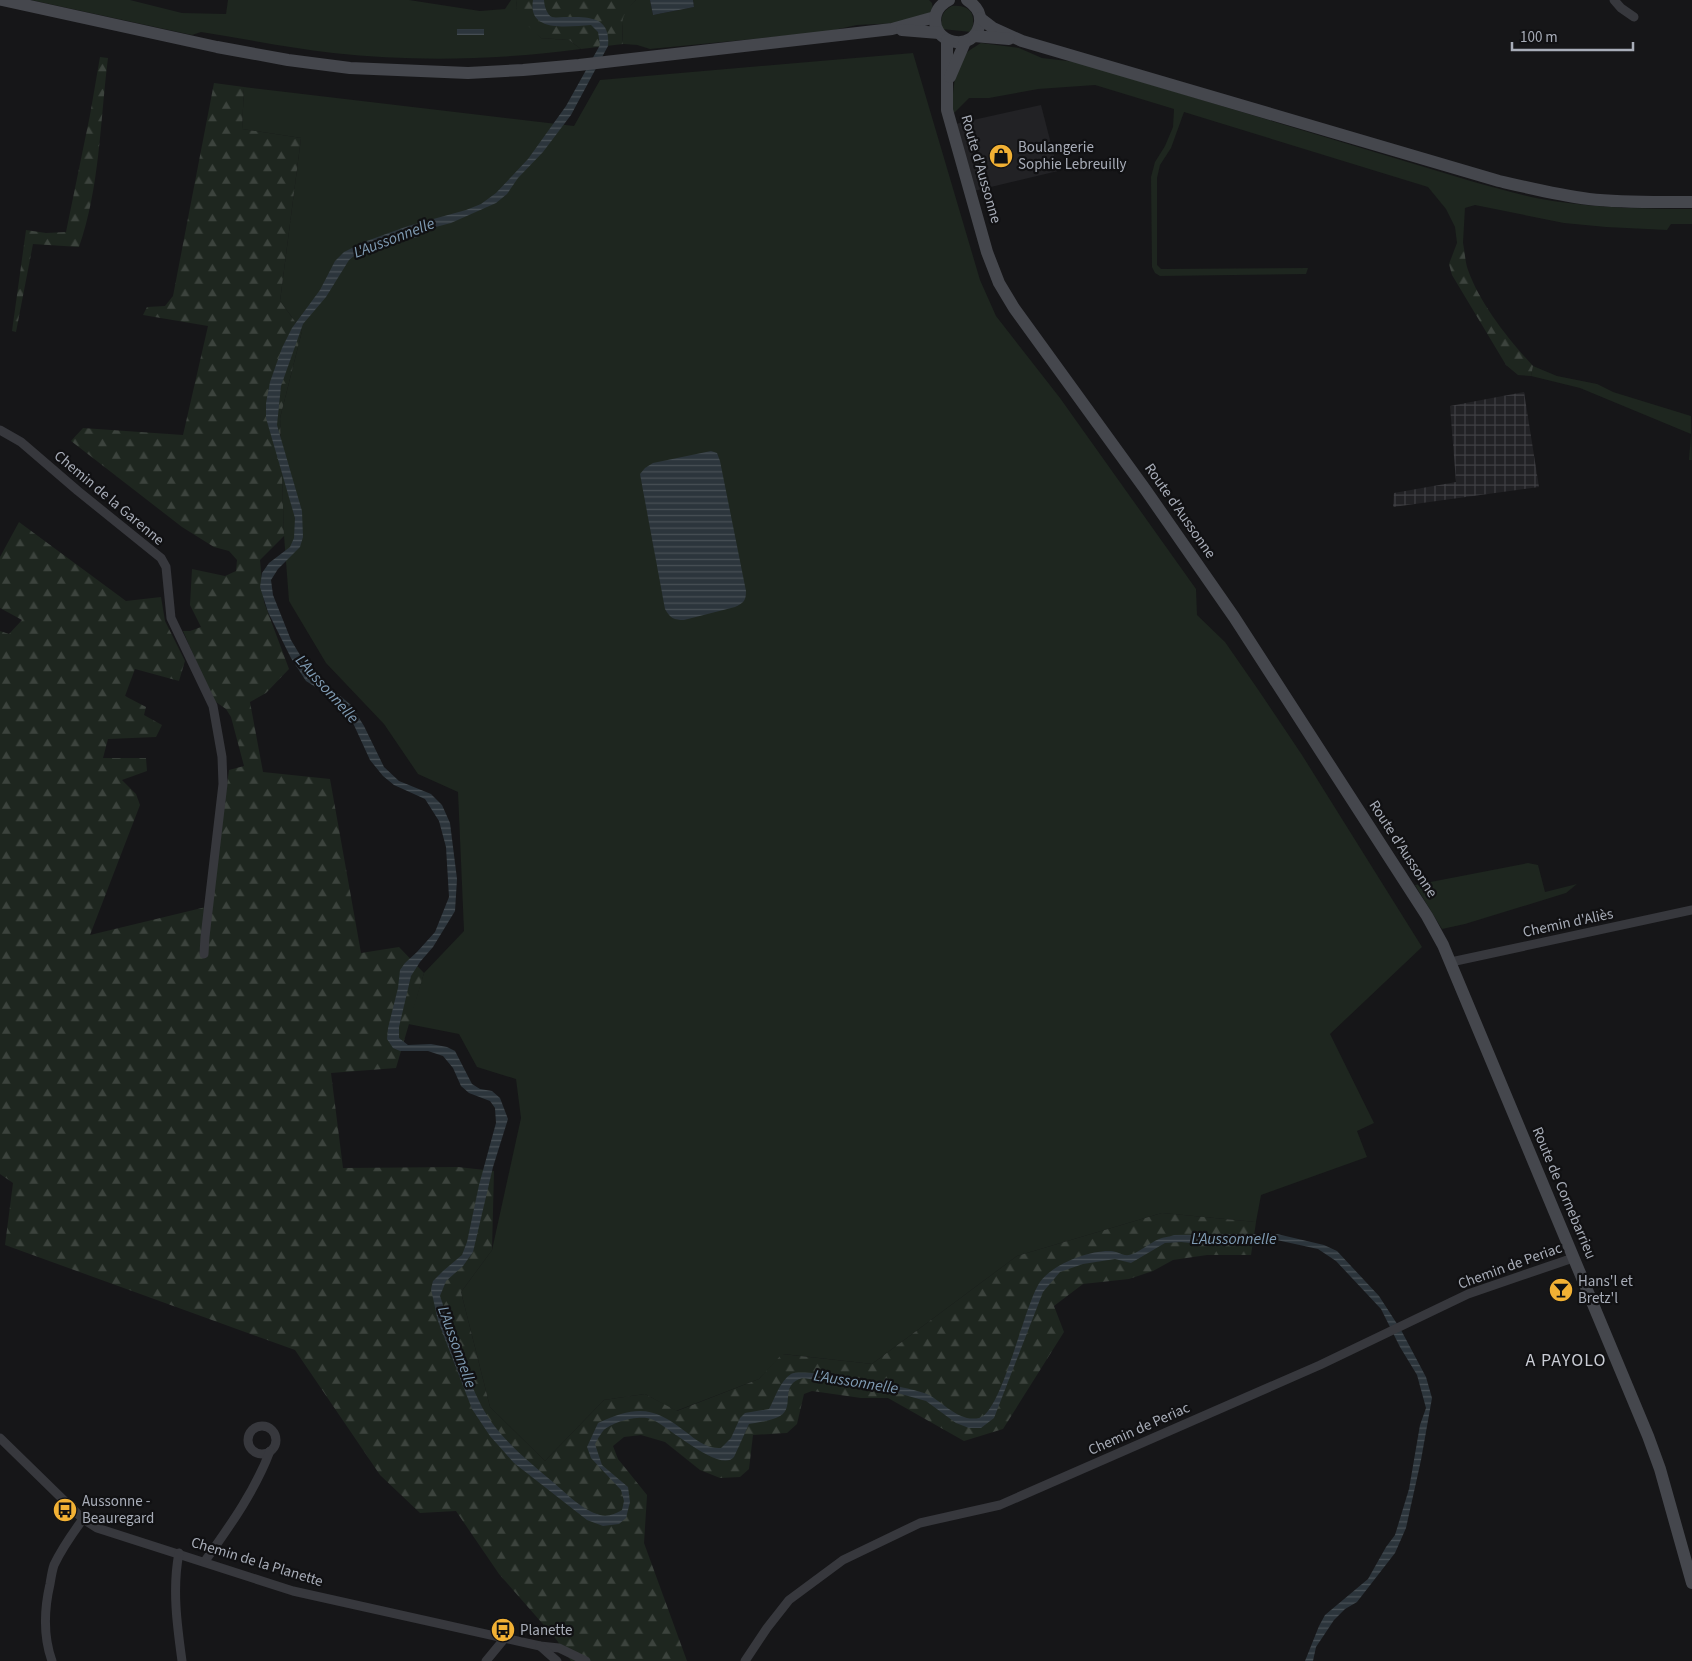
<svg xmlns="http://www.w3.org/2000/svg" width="1692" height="1661" font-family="'Source Sans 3',sans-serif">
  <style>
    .built { fill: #222225 }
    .industrial { fill: url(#industrial-grid) }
    .grass { fill: #1e261f; fill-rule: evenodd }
    .forest { fill: url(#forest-firs) }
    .water { fill: url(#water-rules) }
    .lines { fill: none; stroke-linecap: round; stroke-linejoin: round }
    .street { stroke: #37383d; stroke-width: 9 }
    .secondary { stroke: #45474d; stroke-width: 12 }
    .labels { text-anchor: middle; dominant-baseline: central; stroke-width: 4.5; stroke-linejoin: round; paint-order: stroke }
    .poi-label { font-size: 15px; fill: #a8adb8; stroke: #111113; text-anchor: start }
    .street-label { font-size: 15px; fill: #a8adb8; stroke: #111113 }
    .water-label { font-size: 16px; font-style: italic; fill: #7f9bb3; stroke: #111113 }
    .quarter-label { font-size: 18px; letter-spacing: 1px; fill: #c9ccd4; stroke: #111113 }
  </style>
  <defs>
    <pattern id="industrial-grid" width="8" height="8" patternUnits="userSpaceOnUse" patternTransform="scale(1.25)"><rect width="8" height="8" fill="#222225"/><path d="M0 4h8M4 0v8" fill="none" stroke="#3f3f43"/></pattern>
    <pattern id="forest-firs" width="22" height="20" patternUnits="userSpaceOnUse" patternTransform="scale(1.25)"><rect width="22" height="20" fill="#1e261f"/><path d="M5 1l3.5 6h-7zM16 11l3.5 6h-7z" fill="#3c433d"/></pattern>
    <pattern id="water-rules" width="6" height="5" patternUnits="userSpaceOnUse" patternTransform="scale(1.25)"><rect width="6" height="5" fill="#2c353c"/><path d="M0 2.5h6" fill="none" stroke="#485056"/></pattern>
  </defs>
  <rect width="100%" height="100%" fill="#161618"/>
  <!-- built -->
  <polygon class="built" points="1041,105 1058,171 974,191 955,124"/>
  <!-- industrial -->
  <polygon class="industrial" points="1524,392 1539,487 1393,507 1394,493 1456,482 1450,406"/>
  <!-- grass -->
  <g class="grass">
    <path d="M31,0H130L182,13L226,14L228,0H409L480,11L505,9L511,0H517L516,8L541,38L569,40L581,49C499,60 415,62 333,53C289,48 245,39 201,32L192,35ZM457,29H484V35H457Z"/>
    <polygon points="636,0 650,0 653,15 694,7 693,0 929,0 932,3 933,9 927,15 899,23 857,25 825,32 650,49 637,45 623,44 622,21 624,12"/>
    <path d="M952,6C971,4 977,16 971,32L942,29C940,18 942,11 952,6Z"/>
    <path d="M981,43L1019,48L1042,58L1076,62L1474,182C1500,189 1527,197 1553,201C1599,208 1645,209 1692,209V224H1671L1667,230L1606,227L1564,223L1475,205L1465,208L1463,243H1457L1455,227L1446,209L1428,187L1184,112L1171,148L1160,165L1157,178V265L1161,269L1308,268L1306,274L1160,276L1155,273L1152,267L1151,177L1155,162L1165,146L1173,127L1174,109L1095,85L1038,89L989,98H969L952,115C952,102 954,72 960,61C965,52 973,48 981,43Z"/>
    <polygon points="913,53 980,280 996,316 1060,398 1196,589 1197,615 1225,642 1257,688 1302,755 1422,947 1330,1034 1374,1123 1357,1131 1367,1157 1261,1195 1256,1222 1162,1213 1017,1256 872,1364 783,1354 759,1379 676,1411 645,1394 604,1400 545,1461 490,1407 461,1292 492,1250 521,1118 516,1079 477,1067 459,1034 408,1024 424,973 464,931 458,792 418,774 384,724 326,663 289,601 284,536 280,418 302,331 280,301 301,138 242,129 244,87 574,126 600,80"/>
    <polygon points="1533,366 1557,376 1597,384 1613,392 1691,416 1692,460 1689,460 1691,434 1580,388 1531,376"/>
    <polygon points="1528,863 1538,865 1545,892 1577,884 1566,893 1465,924 1442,929 1415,885"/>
  </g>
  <!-- forest -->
  <g class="forest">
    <path d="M517,0H636C619,18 622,20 623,44L581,49L569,40L541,38L525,23L516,8Z"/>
    <path d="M100,57L108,58C100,121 100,187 79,247L33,244L16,332L12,331L26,230L46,233L66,232L90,115Z"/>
    <polygon points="214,83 244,87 242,129 301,138 280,301 302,331 280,418 284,536 260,560 264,602 289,669 266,693 250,702 263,772 330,779 361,953 399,947 424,973 396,1068 331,1073 343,1168 458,1167 494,1171 492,1250 461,1292 490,1407 545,1461 604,1400 645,1394 677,1411 759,1379 782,1354 872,1364 1017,1256 1162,1213 1256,1222 1251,1255 1207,1255 1173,1260 1153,1271 1129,1279 1083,1284 1054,1306 1064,1332 1003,1429 964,1441 888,1398 861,1398 812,1391 804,1394 797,1424 787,1433 753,1435 749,1469 740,1477 720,1478 700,1470 665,1442 641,1435 624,1437 613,1446 618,1459 647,1495 644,1543 687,1661 571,1661 556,1639 499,1574 456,1511 420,1513 380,1475 295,1350 5,1245 13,1183 0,1174 0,631 9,634 22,620 0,608 0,557 19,522 126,601 161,597 165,621 185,661 179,681 135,669 125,696 146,707 144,715 162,725 156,737 108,739 103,758 146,758 147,771 122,780 136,794 140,805 90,935 210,906 229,770 244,766 231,717 226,709 213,700 183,631 190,631 201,627 190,605 192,569 225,576 236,571 237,560 229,551 214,547 182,527 71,441 83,428 183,435 208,326 143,315 147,307 165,306 173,296"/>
    <path d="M1457,243H1463C1465,252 1465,262 1468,270C1480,304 1509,340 1533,366L1531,376L1518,375L1506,365L1452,275L1449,264Z"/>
  </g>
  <!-- water -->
  <g class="water">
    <path d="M533,0H544C544,5 547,15 552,17C556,18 560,17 564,17C587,17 611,15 608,46L571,115L543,152L518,178L507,194L496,203L451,223L424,230L418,237L362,250L349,260L326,297L303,324L281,386L277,425L302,511L303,537L300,547L278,569L271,580L273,595L291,640L309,670L351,705L364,726L384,767L399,781L431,794L442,805L450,823L457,879L455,911L433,947L420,962L411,976L399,1027V1038L408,1045L431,1044L447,1047L455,1051L472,1084L480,1089L492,1091L500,1098L508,1119L493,1167L473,1252L463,1266L446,1281L440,1296C453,1333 464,1372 482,1407C499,1438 527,1460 553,1482C567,1494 582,1510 600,1515C608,1517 615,1514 622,1510L624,1501L621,1490L591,1458L587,1447L598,1423C639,1404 655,1407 690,1435C698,1442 710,1449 721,1448L731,1438L740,1418L745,1413L769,1409C775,1398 780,1381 791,1374C804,1367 913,1387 929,1395C945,1404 959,1422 979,1418C1002,1413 1024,1305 1040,1282C1053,1264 1089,1250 1111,1251C1117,1251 1122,1256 1129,1255C1139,1253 1149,1243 1159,1239C1164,1237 1169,1237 1174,1235L1277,1234L1324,1245L1337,1251L1379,1296L1401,1330L1426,1377L1432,1398L1421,1460L1406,1528L1395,1553L1357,1602L1345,1609L1334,1620L1316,1647L1313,1661H1305L1319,1626L1325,1615L1368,1579L1386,1547L1395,1535L1409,1489L1420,1425L1426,1408L1417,1375L1400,1347L1381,1309L1336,1261L1318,1249L1272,1239L1219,1246L1181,1242L1165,1243L1131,1263L1115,1259L1083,1264L1060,1272L1043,1292L994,1418L981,1428H969L956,1423L926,1401L894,1392L803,1378C778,1384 796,1407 780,1416C771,1421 759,1422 749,1424L734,1457C720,1474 667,1425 651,1419C638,1415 612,1422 603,1431C600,1435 597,1440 595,1444L602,1465L628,1487L630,1502L626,1518L619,1524L603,1526L587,1520L514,1463L490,1436L472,1409L438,1321L431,1289L433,1281L443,1271L462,1255L467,1242L479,1185L496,1123L495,1108L490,1101L469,1093L461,1086L453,1068L443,1056L428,1051H400L393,1048L387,1039L388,1028L398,988L400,970L405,963L417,952L435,932L449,897L446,847L439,821L425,799L394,785L383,776L370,760L353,723L328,695L306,681L291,658L268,612L260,587L262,573L269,563L290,547L294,538L295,518L266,418V403L270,382L282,348L292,328L320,290L335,261L344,252L364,242L408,226L466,210L481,204L496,193L528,159L566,106L600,45L598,32L591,25C570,26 527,34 533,0Z"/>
    <polygon points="650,0 693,0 694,7 653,15"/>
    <rect x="457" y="29" width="27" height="6"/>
    <path d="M711,451L717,453L720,461L746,591C746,600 744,603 735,607L684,620C674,620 670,618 665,609L640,474L645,468L653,463Z"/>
  </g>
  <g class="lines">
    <!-- street -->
    <g class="street">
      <polyline points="1614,0 1621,8 1634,17"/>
      <polyline points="0,430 21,442 78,491 161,558 166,567 171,618 213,706 222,757 223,784 205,937 204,954"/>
      <polyline points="1451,962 1692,910"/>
      <circle cx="262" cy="1440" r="14"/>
      <polyline points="0,1438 83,1519 97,1528 293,1591 540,1646 559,1648 586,1661"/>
      <path d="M179,1553C172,1588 177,1625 182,1661"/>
      <path d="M205,1561C229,1527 255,1491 270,1451"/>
      <polyline points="540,1646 557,1661"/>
      <path d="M52,1661C43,1636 44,1610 50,1584C51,1578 52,1571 54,1565C62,1548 72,1534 83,1519"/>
      <polyline points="486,1661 505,1638"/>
      <polyline points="745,1661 767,1628 789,1600 843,1560 920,1523 1000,1505 1320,1365 1468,1294 1573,1258"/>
    </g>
    <!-- secondary -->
    <g class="secondary">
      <polyline points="2,0 217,47 288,60 350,68 468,73 523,70 579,65 892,29 935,17"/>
      <path d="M949,0C943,3 938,8 936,14C928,44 976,55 980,22C981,12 975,5 967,0"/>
      <path d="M980,18L993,28L1022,41L1499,181C1529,188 1558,195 1589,199C1623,203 1658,202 1692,202"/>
      <polyline points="902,30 939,33"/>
      <polyline points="974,36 1009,39"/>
      <polyline points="947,40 947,110 987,252 999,283 1014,308 1145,489 1234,617 1427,916 1443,945 1648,1436 1660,1469 1692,1583"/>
      <polyline points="950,77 965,42"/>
    </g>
  </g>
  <!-- icons -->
  <defs>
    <g id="shop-disc" transform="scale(1.25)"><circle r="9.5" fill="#f2b134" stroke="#111113"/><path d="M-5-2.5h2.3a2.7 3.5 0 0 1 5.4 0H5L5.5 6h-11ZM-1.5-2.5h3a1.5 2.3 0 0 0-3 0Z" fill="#111"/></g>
    <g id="bar-disc" transform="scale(1.25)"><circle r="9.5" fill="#f2b134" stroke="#111113"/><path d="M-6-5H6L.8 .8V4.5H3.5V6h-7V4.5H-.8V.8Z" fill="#111"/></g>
    <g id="bus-disc" transform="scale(1.25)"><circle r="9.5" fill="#f2b134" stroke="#111113"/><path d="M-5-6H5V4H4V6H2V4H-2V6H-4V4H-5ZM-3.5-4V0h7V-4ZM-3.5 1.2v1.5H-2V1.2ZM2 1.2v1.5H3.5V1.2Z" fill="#111"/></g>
  </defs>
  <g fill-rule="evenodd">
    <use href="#shop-disc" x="1001" y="156"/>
    <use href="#bar-disc" x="1561" y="1290"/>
    <use href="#bus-disc" x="65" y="1510"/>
    <use href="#bus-disc" x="503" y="1630"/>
  </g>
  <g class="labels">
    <!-- poi labels -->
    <g class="poi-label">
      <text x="1018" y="147">Boulangerie<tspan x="1018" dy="17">Sophie Lebreuilly</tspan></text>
      <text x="1578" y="1281">Hans'l et<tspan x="1578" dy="17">Bretz'l</tspan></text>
      <text x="82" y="1501">Aussonne -<tspan x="82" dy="17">Beauregard</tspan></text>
      <text x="520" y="1630">Planette</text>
    </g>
    <!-- street labels -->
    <g class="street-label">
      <text transform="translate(981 169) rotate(74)">Route d'Aussonne</text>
      <text transform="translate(109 498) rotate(40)">Chemin de la Garenne</text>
      <text transform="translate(1180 511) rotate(55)">Route d'Aussonne</text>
      <text transform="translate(1403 849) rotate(57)">Route d'Aussonne</text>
      <text transform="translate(1568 923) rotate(-12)">Chemin d'Aliès</text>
      <text transform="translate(1564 1193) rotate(67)">Route de Cornebarrieu</text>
      <text transform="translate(1510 1266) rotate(-20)">Chemin de Periac</text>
      <text transform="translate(1139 1429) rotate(-24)">Chemin de Periac</text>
      <text transform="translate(257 1562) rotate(17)">Chemin de la Planette</text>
    </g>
    <!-- water labels -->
    <g class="water-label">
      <text transform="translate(394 238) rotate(-21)">L'Aussonnelle</text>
      <text transform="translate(327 689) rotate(48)">L'Aussonnelle</text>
      <text x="1234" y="1239">L'Aussonnelle</text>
      <text transform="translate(457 1347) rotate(70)">L'Aussonnelle</text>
      <text transform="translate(856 1382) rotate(9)">L'Aussonnelle</text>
    </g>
    <!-- quarter labels -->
    <g class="quarter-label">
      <text x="1566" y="1360">A PAYOLO</text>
    </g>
  </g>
  <!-- scale -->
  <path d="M1512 42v8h121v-8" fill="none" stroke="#a8adb8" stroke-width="2.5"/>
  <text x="1520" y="42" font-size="15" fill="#a8adb8" stroke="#111113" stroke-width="4" paint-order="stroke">100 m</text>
</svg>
